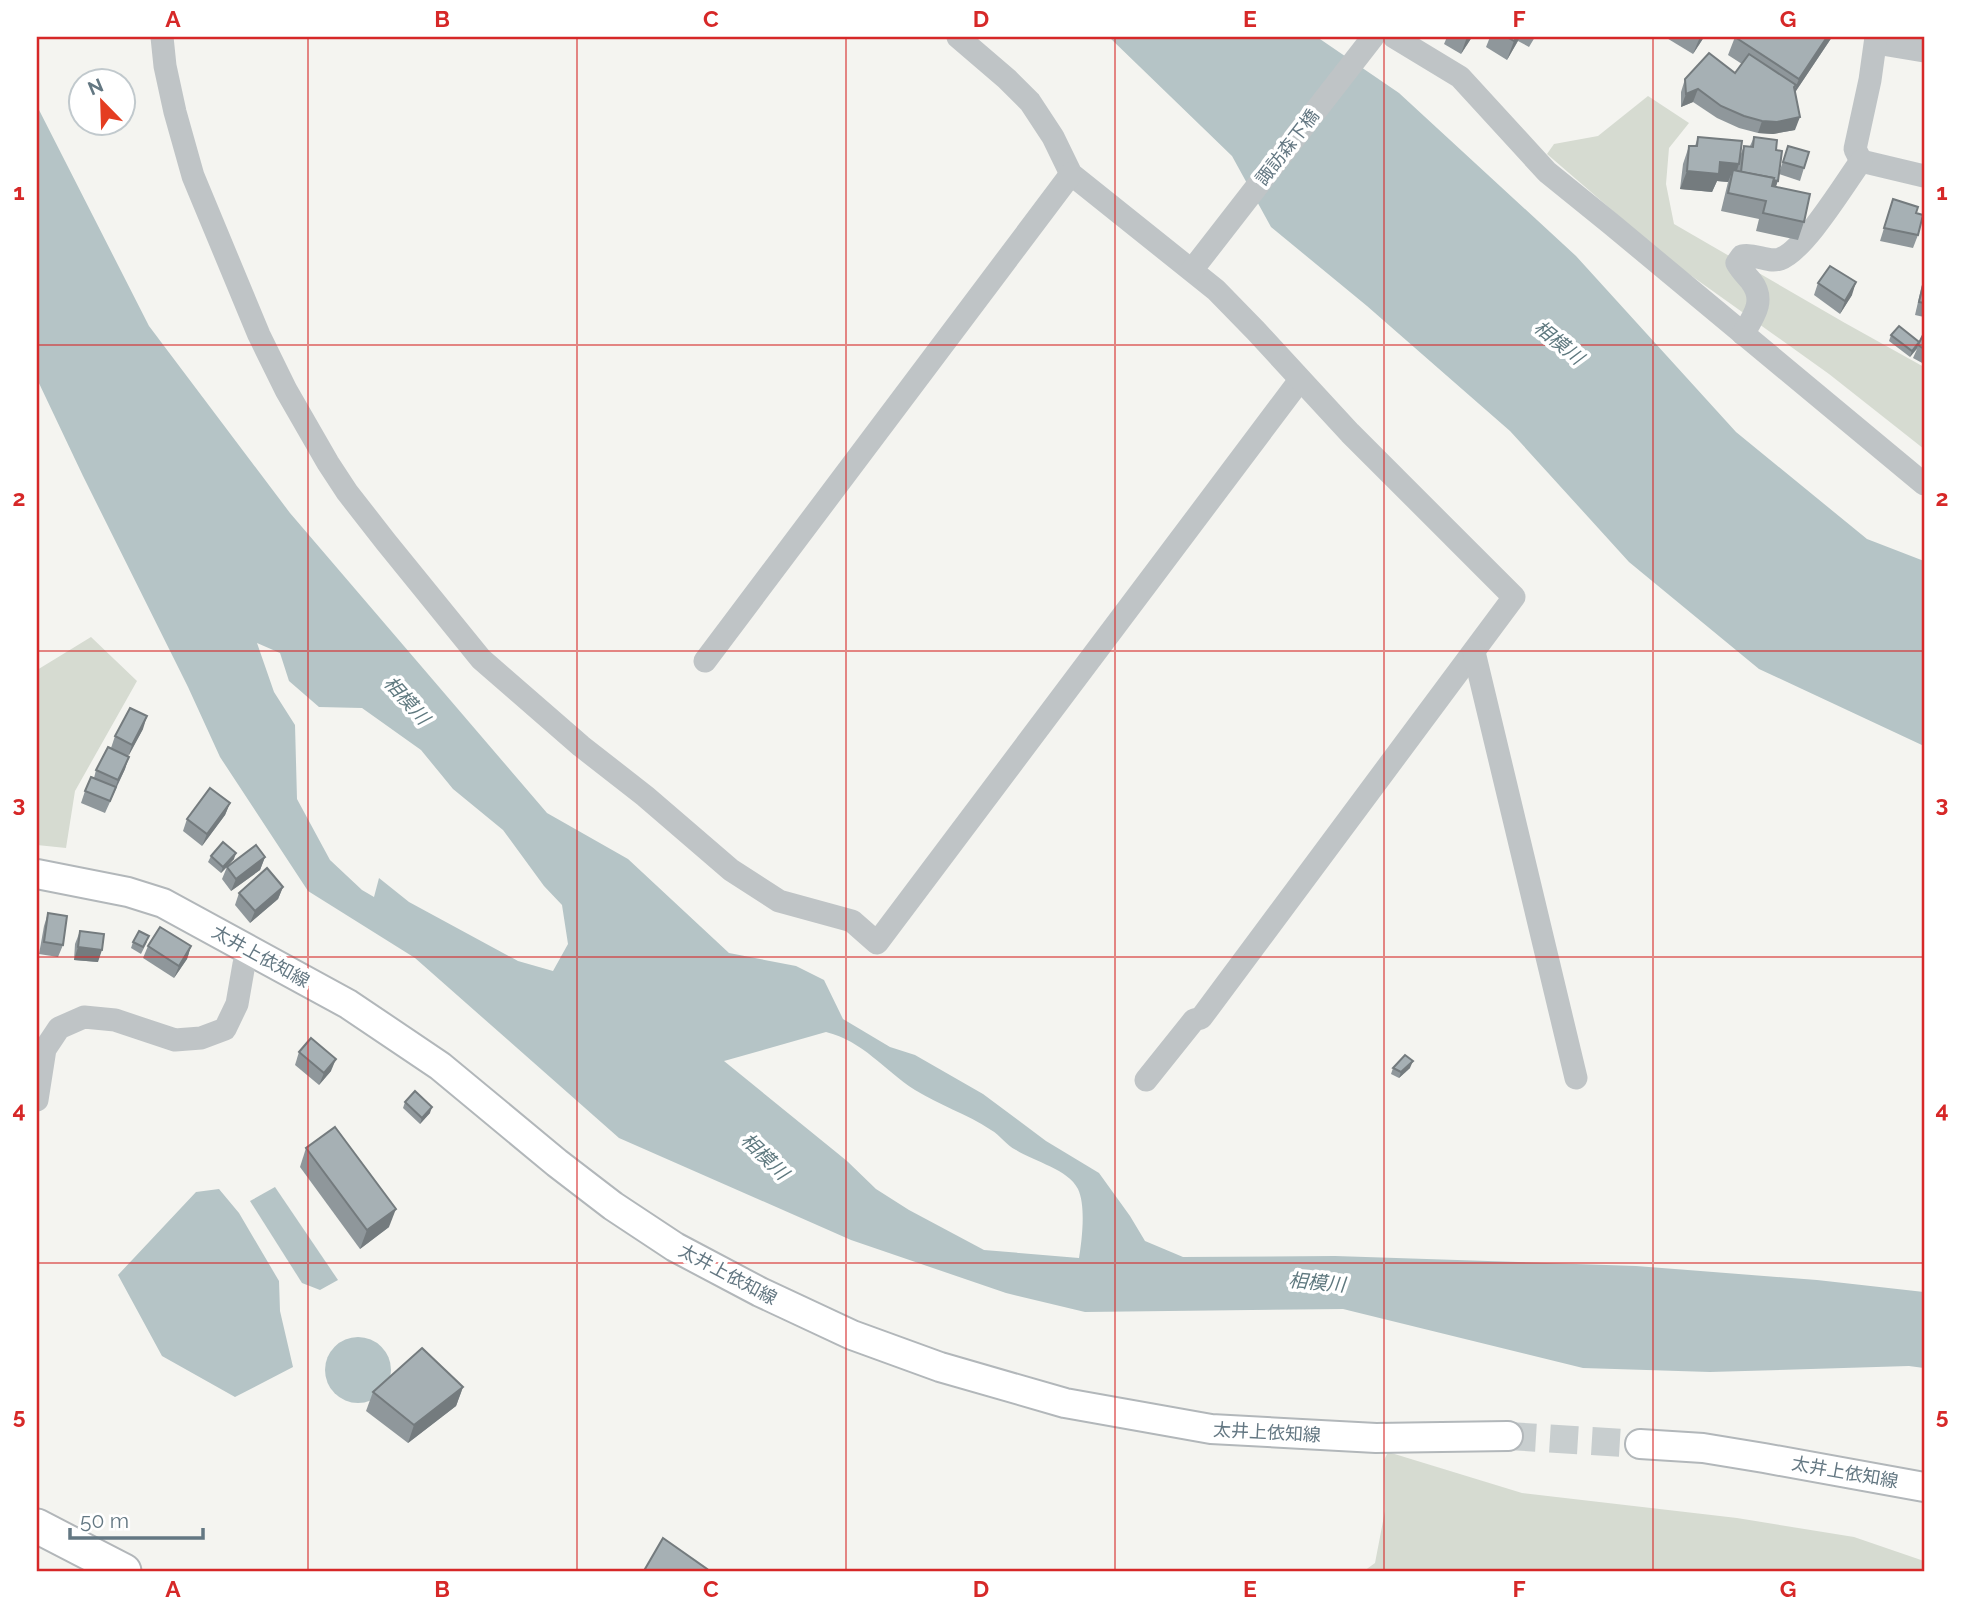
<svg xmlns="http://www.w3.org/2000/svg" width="1961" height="1608" font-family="Raleway,'Noto Sans JP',sans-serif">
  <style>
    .green { fill: #d6dbd1 }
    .water { fill: #b5c4c6; fill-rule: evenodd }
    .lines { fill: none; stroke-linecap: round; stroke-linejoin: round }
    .major-tunnel { stroke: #c8cecf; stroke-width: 28; stroke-dasharray: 28 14; stroke-linecap: butt }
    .major-casing { stroke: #b2b7ba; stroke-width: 32 }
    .highway-casing { stroke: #b2b6b9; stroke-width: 37 }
    .minor { stroke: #bfc4c6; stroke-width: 23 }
    .major { stroke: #fff; stroke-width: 28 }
    .highway { stroke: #fff; stroke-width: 33 }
    .wall { fill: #8f979b }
    .shaded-wall { fill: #747b7e }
    .building { fill: #a6b0b4; stroke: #747b7e; stroke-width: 2 }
    .grid { fill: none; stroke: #d62828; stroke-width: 2; stroke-opacity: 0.55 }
    .labels { text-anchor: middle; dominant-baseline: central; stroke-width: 7; stroke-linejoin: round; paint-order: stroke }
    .street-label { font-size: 18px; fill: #637782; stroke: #fff }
    .water-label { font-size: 19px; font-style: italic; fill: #5f797f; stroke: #fff }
    .neatline { fill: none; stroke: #d62828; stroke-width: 2.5 }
    .grid-label { font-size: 23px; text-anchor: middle; font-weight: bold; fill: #d62828 }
  </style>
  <rect width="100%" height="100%" fill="#f4f4f0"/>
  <!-- green -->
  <g class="green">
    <polygon points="1648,96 1689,123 1669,148 1666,184 1674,224 1845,323 1924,367 1924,449 1829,374 1672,262 1547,154 1554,144 1598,136"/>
    <polygon points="91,637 137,681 75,791 66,848 37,845 37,670"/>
    <polygon points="1388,1452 1522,1493 1737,1518 1854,1537 1924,1561 1924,1571 1364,1571 1375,1563 1385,1511 1384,1460"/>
  </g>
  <!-- water -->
  <g class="water">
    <polygon points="1109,37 1317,37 1399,93 1576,256 1736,432 1867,539 1924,561 1924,746 1759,669 1629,562 1510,431 1367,306 1271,227 1232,156"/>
    <path d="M37,106L149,326L290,513L547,813L628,859L729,953L796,966L824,980L843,1019L890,1047L915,1055L983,1094L1046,1141L1099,1173L1130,1216L1145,1241L1183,1257L1335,1256L1636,1266L1817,1280L1924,1292V1368L1909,1366L1710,1372L1583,1368L1343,1309L1085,1312L1006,1293L851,1240L619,1138L415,958L308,891L220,757L188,687L83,476L37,379ZM257,643L280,653L289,681L319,707L362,708L421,750L453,789L503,830L544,886L562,905L568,944L553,971L518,961L409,902L379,878L374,897L362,890L330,860L297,799L295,725L274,692ZM826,1032C863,1041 884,1070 915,1090C939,1105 967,1114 991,1130C1000,1135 1006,1145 1016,1150C1035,1162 1068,1169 1078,1189C1086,1206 1082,1240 1079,1258L984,1250L909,1210L876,1189L847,1161L724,1061Z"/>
    <polygon points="275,1187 338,1280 320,1290 302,1283 250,1201"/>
    <polygon points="219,1189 239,1213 279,1281 280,1311 293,1367 235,1397 162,1356 118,1275 196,1192"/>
    <circle cx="358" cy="1370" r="33"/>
  </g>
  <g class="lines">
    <!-- major-tunnel -->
    <polyline class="major-tunnel" points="1508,1436 1640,1444"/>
    <!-- major casing -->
    <g class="major-casing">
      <g id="major">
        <polyline points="37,874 128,892 163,903 348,1004 440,1066 557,1163 613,1206 675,1247 760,1292 852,1335 940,1367 1065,1403 1211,1429 1376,1438 1508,1436"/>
        <polyline points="1640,1444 1703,1448 1764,1458 1924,1487"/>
      </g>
    </g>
    <!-- highway casing -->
    <g class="highway-casing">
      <polyline id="highway" points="37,1526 124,1571"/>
    </g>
    <!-- minor -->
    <g class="minor">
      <polyline points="162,37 165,66 175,112 193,176 259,335 286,390 328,463 347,492 386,542 481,659 581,746 645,796 731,870 779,901 852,921 877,943 1300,380"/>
      <polyline points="958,37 1007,79 1030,102 1053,137 1071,174 1216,290 1256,331 1350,433 1514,597 1201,1018 1194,1020 1146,1080"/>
      <polyline points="1394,37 1460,77 1547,172 1610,223 1924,484"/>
      <polyline points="1876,43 1924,51"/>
      <polyline points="1861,161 1855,149 1870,80 1876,37"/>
      <polyline points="1861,161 1924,176"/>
      <polyline points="1192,270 1373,37"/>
      <path d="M1743,334C1754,316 1766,300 1751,281C1746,275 1741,270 1737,263L1742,256C1755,253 1767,263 1780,259C1804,251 1845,183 1861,161"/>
      <polyline points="1474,652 1576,1078"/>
      <polyline points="705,661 1071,174"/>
      <polyline points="37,1100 45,1049 59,1028 84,1017 115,1020 175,1040 201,1038 225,1029 237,1004 244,964 252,951"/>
    </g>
    <!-- major -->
    <use href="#major" class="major"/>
    <!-- highway -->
    <use href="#highway" class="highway"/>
  </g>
  <!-- wall -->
  <g class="wall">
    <polygon points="1447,37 1472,37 1461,54 1444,44"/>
    <polygon points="1490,37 1535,37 1529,47 1518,41 1507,60 1486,47"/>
    <polygon points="1665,37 1704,37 1693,54"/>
    <polygon points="1735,37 1832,37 1795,92 1795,130 1773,134 1758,133 1739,128 1717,118 1693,102 1681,107 1681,92 1685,79 1735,73 1742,64 1728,55"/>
    <polygon points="1698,137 1740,156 1744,146 1750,146 1754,137 1776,150 1779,173 1788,146 1804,168 1800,181 1779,174 1776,187 1804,222 1798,240 1756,231 1759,219 1721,211 1728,182 1717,181 1712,192 1680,189 1683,164 1689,146 1695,146"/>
    <polygon points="1893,199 1916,213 1918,235 1913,248 1880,241"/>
    <polygon points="1924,276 1924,317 1915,315"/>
    <polygon points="1818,283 1852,295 1840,314 1814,295"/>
    <polygon points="1924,333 1924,364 1913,358 1917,349 1910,357 1889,341 1891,335 1919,342"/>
    <polygon points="143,729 128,756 125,769 105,813 81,803 85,791 94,778 96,770 111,748 115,736"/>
    <polygon points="230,803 225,815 202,846 183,831 187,819"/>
    <polygon points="211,856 234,859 227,866 265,857 260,870 231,891 222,879 227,867 221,873 208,862"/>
    <polygon points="283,887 278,899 250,923 235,905 239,893"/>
    <polygon points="48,913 63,945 58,957 39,954 44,926"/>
    <polygon points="80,931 98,962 74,960 75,944"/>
    <polygon points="133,942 147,942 141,954 131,948"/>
    <polygon points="148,946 191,946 187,959 174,978 143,958"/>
    <polygon points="299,1052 331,1071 319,1085 295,1065"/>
    <polygon points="1393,1068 1410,1068 1399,1078 1391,1074"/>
    <polygon points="405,1102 430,1113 420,1124 403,1108"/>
    <polygon points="306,1148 389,1227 360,1249 300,1167"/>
    <polygon points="463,1387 456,1406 408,1443 366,1411 373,1392"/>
  </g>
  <!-- shaded-wall -->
  <g class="shaded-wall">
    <polygon points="1467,37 1472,37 1461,54"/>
    <polygon points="1517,37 1520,37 1507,60 1514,41"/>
    <polygon points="1700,37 1704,37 1693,54"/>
    <polygon points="1827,37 1832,37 1790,100 1799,79"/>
    <polygon points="1698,89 1693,102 1681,107 1686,94"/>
    <polygon points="1800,117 1795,130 1773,134 1758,133 1762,121"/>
    <polygon points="1720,162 1739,164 1733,183 1733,170 1728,182 1717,181 1712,192 1680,189 1687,171"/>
    <polygon points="1740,176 1778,181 1773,193"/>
    <polygon points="1856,282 1852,295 1840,314 1845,301"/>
    <polygon points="1919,342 1917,348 1910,357 1912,351"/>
    <polygon points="147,716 143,729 128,757 132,745"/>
    <polygon points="129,757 125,769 114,792 118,780"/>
    <polygon points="230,803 225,815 202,846 207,834"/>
    <polygon points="236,853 234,859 221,873 223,867"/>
    <polygon points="265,857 260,870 231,891 236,879"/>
    <polygon points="283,887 278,899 250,923 255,911"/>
    <polygon points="191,946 187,959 174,978 179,966"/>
    <polygon points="78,947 102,950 98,962 74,960"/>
    <polygon points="336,1059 331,1071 319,1085 324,1073"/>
    <polygon points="1413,1061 1410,1068 1399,1078 1401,1072"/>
    <polygon points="432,1107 430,1113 420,1124 422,1118"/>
    <polygon points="396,1209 389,1227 360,1249 367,1230"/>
    <polygon points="463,1387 456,1406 408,1443 414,1425"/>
  </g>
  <!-- building -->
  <g class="building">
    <polygon points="1507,37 1517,37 1514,41"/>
    <polygon points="1735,37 1827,37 1799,79"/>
    <polygon points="1709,53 1735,73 1749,54 1796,85 1794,87 1800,117 1777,122 1762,121 1744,116 1721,106 1698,89 1686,94 1685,79"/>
    <polygon points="1698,137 1742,141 1739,164 1720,162 1719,174 1687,171 1689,146 1697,146"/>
    <polygon points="1754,137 1777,140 1776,150 1782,151 1778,181 1773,180 1774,178 1741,172 1744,146 1753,147"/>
    <polygon points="1788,146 1809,152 1804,168 1783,162"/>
    <polygon points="1733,170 1774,178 1772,186 1810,194 1804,222 1763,213 1766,201 1728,193"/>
    <polygon points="1893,199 1918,207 1916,213 1923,215 1918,235 1884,228"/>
    <polygon points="1830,266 1856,282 1845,301 1818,283"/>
    <polygon points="1924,281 1924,303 1919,302"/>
    <polygon points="1899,326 1919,342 1912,351 1891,335"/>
    <polygon points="1924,333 1924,349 1918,345"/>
    <polygon points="130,708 147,716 132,745 115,736"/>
    <polygon points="108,747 129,757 118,780 96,770"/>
    <polygon points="91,777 116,787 110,801 85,791"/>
    <polygon points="210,788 230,803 207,834 187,819"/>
    <polygon points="223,842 236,853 223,867 211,856"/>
    <polygon points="256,845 265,857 236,879 227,867"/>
    <polygon points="267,868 283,887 255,911 239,893"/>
    <polygon points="48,913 67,916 63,945 44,942"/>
    <polygon points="160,927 191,946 179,966 148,946"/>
    <polygon points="80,931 104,934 102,950 78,947"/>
    <polygon points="139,931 149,936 143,947 133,942"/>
    <polygon points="311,1038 336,1059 324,1073 299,1052"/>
    <polygon points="1405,1055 1413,1061 1401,1072 1393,1068"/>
    <polygon points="415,1091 432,1107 422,1118 405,1102"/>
    <polygon points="335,1127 396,1209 367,1230 306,1148"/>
    <polygon points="422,1348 463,1387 414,1425 373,1392"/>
    <polygon points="663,1538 707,1569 705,1571 648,1571 645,1569"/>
  </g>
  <!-- grid -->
  <path class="grid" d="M308,37V1571M577,37V1571M846,37V1571M1115,37V1571M1384,37V1571M1653,37V1571M37,345H1924M37,651H1924M37,957H1924M37,1263H1924"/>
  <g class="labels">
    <!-- street labels -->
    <g class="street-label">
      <text transform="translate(1287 147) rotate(-52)">諏訪森下橋</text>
      <text transform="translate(261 956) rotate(29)">太井上依知線</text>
      <text transform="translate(728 1274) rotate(28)">太井上依知線</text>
      <text transform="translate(1267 1432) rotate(3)">太井上依知線</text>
      <text transform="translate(1845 1472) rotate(10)">太井上依知線</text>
    </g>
    <!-- water labels -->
    <g class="water-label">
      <text transform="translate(1559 342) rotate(39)">相模川</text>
      <text transform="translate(407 700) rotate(48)">相模川</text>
      <text transform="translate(765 1156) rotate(44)">相模川</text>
      <text transform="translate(1317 1282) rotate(5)">相模川</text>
    </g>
  </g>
  <!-- border -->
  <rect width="1961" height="1608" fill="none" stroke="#ffffff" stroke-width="77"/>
  <!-- north arrow -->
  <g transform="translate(102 102) rotate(337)"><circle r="33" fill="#ffffff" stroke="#c1c9cd" stroke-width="2"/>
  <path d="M0-5L12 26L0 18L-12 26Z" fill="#e43d21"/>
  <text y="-10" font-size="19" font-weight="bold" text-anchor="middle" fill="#637782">N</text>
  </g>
  <!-- scale -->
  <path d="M70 1528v10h133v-10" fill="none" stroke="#637782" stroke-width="3.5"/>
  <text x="80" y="1528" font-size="21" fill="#637782" stroke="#ffffff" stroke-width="5" paint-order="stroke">50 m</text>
  <rect x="38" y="38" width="1885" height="1532" class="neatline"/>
  <g class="grid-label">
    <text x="173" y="27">A</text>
    <text x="442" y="27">B</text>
    <text x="711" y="27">C</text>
    <text x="981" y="27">D</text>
    <text x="1250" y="27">E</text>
    <text x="1519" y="27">F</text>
    <text x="1788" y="27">G</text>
    <text x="19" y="200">1</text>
    <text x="1942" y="200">1</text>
    <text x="19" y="506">2</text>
    <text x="1942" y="506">2</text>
    <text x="19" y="812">3</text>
    <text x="1942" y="812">3</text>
    <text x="19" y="1118">4</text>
    <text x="1942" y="1118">4</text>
    <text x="19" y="1424">5</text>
    <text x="1942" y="1424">5</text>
    <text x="173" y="1597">A</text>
    <text x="442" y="1597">B</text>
    <text x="711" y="1597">C</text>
    <text x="981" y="1597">D</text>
    <text x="1250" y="1597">E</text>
    <text x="1519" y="1597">F</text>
    <text x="1788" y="1597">G</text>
  </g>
</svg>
